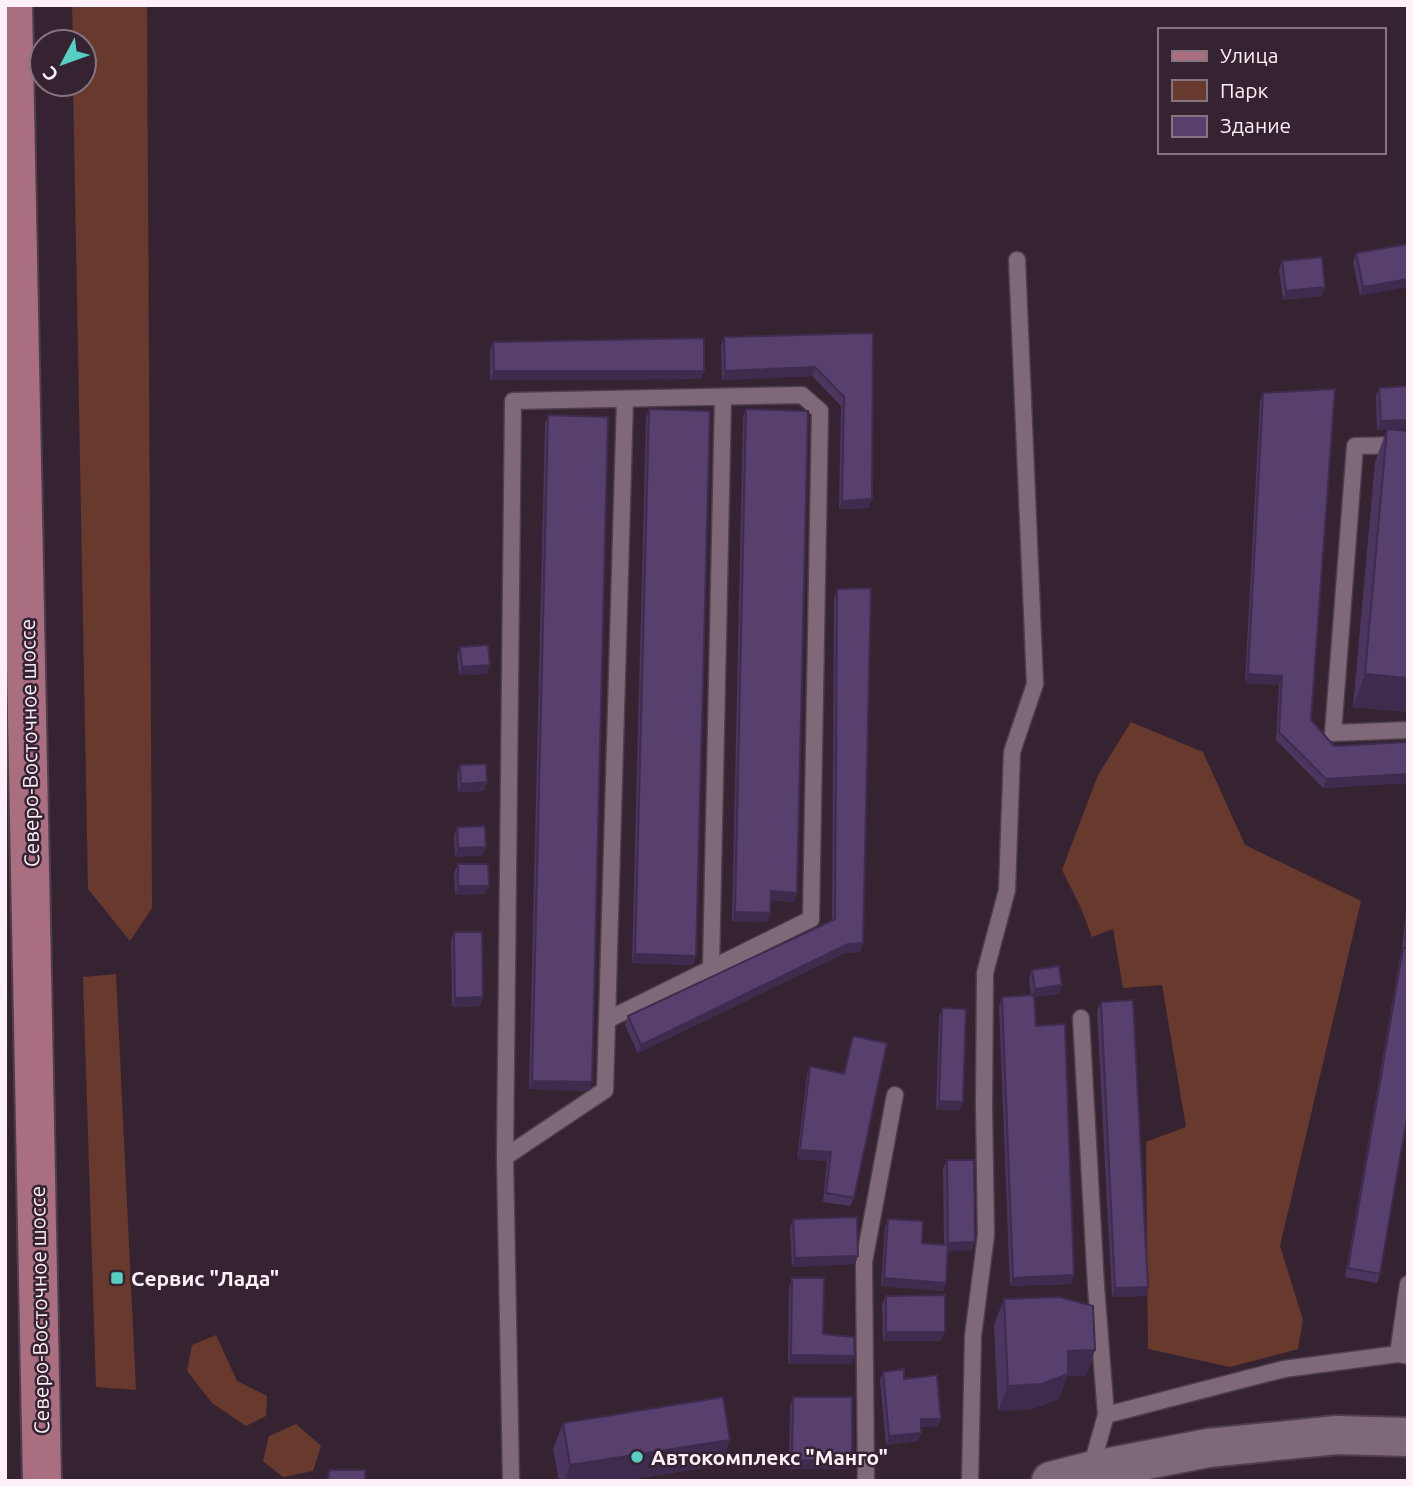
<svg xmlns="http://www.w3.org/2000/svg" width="1413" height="1486" font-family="Ubuntu,sans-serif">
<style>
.green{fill:#68392d}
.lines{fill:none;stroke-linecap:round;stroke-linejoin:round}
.lane-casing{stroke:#4e3e4a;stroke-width:19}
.secondary-casing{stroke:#4e3e4a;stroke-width:42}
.primary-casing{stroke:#4e3e4a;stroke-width:42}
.lane{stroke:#7f6979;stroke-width:16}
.secondary{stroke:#7f6979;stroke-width:38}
.primary{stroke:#a96f81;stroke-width:38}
.wall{fill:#4b365f}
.shaded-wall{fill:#3d2c4d}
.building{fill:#573f6e;stroke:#3d2c4d;stroke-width:2}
.poi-dot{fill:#56cec3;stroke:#362331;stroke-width:2.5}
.labels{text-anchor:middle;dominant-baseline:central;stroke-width:5;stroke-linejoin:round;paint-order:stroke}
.street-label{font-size:21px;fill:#fdf0f9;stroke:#362331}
.poi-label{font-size:21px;font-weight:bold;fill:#fdf0f9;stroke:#362331;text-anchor:start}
</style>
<rect width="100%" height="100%" fill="#362331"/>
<path class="green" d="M72,5h75l5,903 -22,33 -42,-52 -15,-805h11v-42h-11z
M1131,722l72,30 42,93 116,56 -81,345 23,74 -5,29 -68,18 -82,-18 -2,-207 40,-15 -24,-142 -39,3 -10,-59 -21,8 -11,-29 -19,-38 36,-95z
M116,974l20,416 -40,-3 -13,-410z
M216,1335l21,46 30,15 -1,20 -20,10 -34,-23 -25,-32 5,-26z
M296,1424l25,22 -8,25 -30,6 -20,-16 6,-25z"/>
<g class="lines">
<defs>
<path id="lane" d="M1408,445l-53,1 -22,287 75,-3
M711,968l12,-571
M1081,1018l15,268 10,129 -15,53
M505,1157l100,-67 20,-691
M1398,1354l10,-70
M1106,1415l178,-46 114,-15 10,2
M511,1481l-6,-324 8,-756 289,-6 18,16 -9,508 -204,101
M866,1481l-2,-219 31,-167
M970,1481l3,-145 13,-101 -2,-128 1,-134 22,-83 5,-138 23,-68 -18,-424"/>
<path id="secondary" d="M1051,1481l39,-10 118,-23 129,-13 71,2"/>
<path id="primary" d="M13,5l29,1476"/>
</defs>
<use href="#lane" class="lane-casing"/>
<use href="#secondary" class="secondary-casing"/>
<use href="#primary" class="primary-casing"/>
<use href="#lane" class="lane"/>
<use href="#secondary" class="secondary"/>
<use href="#primary" class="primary"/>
</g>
<path class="wall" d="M1408,244l-48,52 -7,-34 3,-9z
M1282,261l40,35 -39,4 -4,-30z
M873,333l-4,175 -30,1 2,-103 -29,-30 -90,4 -1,-34 3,-9z
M493,342l208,37 -211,1v-30z
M1408,386v42l-20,1 20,283 -55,-5 22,-245 12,-33 -10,1 -1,-34 3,-8z
M1263,393l48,327 23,26 74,-4v41l-85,5 -47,-48 3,-55 -34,-2 15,-282z
M649,409l44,556 -61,-2 14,-545z
M746,409l51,484 -3,9 -23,-2 -1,13 -3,9 -35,-1 11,-503z
M548,415l41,676 -60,-2 16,-665z
M837,589l26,354 -3,9 -15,1 -207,100 -13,-28 3,-9 204,-96 2,-322z
M460,647l27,27 -28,1 -2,-19z
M460,765l27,17 -3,9 -26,1 -1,-18z
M457,827l26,28 -28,2 -1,-21z
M458,864l27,30 -30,1 -1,-22z
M1408,893v54h-6z
M454,932l29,65 -3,9 -28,1 -1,-66z
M1403,948l-23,326 -3,9 -32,-6 55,-320z
M1032,970l30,15 -3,9 -25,3 2,29 38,249 -3,9 -61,2 -11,-280 3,-9 29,-1 -2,-17z
M1101,1002l47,285 -3,9 -33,1 -15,-286z
M942,1008l21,94 -3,8h-24l3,-93z
M853,1036l1,162 -4,8 -27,-4 4,-41 -30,-2 10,-85 3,-8 33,8z
M947,1160l25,91h-24l-2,32 -3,8 -62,-5 4,-59 3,-8 34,24 22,2 -1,-76z
M793,1219l62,45 -63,3 -2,-39z
M792,1278l31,56 32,22 -4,8h-63l1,-77z
M886,1296l55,45h-58l-1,-37z
M1004,1299l82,77h-19l-8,23 -27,10 -34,2 -4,-86z
M883,1372l21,7 37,40 -3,8h-17l-3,14 -32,4 -6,-65z
M793,1397l56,72h-60l1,-63z
M563,1423l167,17 -9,25 -99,16h-63l-6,-32z"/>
<path class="shaded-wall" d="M1408,279v8l-48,9 3,-9z
M1325,287l-3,9 -39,4 3,-9z
M815,367l-3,9 -90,4 3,-9z
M494,371h210l-3,8 -211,1z
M1408,420v8l-31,2 4,-9z
M872,499l-3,9 -30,1 3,-8z
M490,665l-3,9 -28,1 3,-8z
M1248,674l34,2 -3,9 -34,-2z
M1365,674l43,4v34l-55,-5z
M1408,774v9l-85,5 3,-9z
M487,782l-3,9 -26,1 3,-8z
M486,847l-3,8 -28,2 3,-9z
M458,886h31l-4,8 -30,1z
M771,891l26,2 -3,9 -26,-2z
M735,912l35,1 -3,9 -35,-1z
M863,943l-3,9 -15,1 -207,100 3,-8 207,-101z
M635,954l61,2 -3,9 -61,-2z
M1062,985l-3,9 -28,3 4,-8z
M483,997l-3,9 -28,1 3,-9z
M532,1081l60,1 -3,9 -60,-2z
M939,1101l24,1 -3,8h-24z
M800,1150l31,2 -4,9 -30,-2z
M975,1242l-3,9h-27l3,-8z
M858,1256l-3,8 -63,3 3,-9z
M1074,1275l-3,9 -61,2 3,-8z
M884,1278l62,5 -3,8 -62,-5z
M1148,1287l-3,9 -33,1 3,-9z
M886,1332h59l-4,9h-58z
M1095,1350l-9,26h-19l-8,23 -27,10 -34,2 10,-25 60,-35z
M791,1355l64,1 -4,8h-63z
M921,1419h20l-3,8h-20z
M921,1433l-3,8 -32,4 3,-9z
M730,1440l-9,25 -99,16h-58l6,-16z
M792,1460l60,1 -3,8h-60z"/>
<path class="building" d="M1408,244v35l-45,8 -7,-34z
M1322,257l3,30 -39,4 -4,-30z
M873,333l-1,166 -30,2 2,-104 -29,-30 -90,4 -1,-34z
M704,338v33h-210l-1,-29z
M1408,386v34l-27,1 -2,-33z
M1335,389l-24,331 23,26 74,-4v32l-82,5 -47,-47 3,-56 -34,-2 15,-281z
M649,409l61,2 -14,545 -61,-2z
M746,409l62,2 -11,482 -26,-2 -1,22 -35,-1z
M548,415l60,2 -16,665 -60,-1z
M1387,429l21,2v247l-43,-4z
M871,588l-8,355 -15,1 -207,101 -13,-29 207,-97 2,-330z
M488,645l2,20 -28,2 -2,-20z
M486,764l1,18 -26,2 -1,-19z
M485,826l1,21 -28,1 -1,-21z
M458,864h30l1,22h-31z
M1408,916v22h-2z
M454,932h28l1,65 -28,1z
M1403,948l5,1v163l-28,162 -32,-6z
M1059,966l3,19 -27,4 -3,-19z
M1034,995l2,31 29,-2 9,251 -61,3 -11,-281z
M1133,1000l15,287 -33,1 -14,-286z
M942,1008l24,1 -3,93 -24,-1z
M853,1036l34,7 -33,155 -28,-5 5,-41 -31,-2 10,-84 34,8z
M947,1160h27l1,82 -27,1z
M857,1217l1,39 -63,2 -2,-39z
M888,1219l35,2 -1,22 26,2 -2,38 -62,-5z
M792,1278h32l-1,56 31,3 1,19 -64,-1z
M945,1295v37h-59v-36z
M1059,1297l34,9 2,44 -27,1v23l-26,10 -34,2 -4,-87z
M904,1369v10l33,-4 4,44h-20v14l-32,3 -6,-64z
M723,1397l7,43 -160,25 -7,-42z
M793,1397h59v64l-60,-1z
M329,1470h36v11h-37z"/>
<g class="poi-dot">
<rect x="110" y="1271" width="14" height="14" rx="3.5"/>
<circle cx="637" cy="1457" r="7"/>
</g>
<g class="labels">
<g class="street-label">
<text transform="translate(29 743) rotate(-91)">Северо-Восточное шоссе</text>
<text transform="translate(39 1310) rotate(-91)">Северо-Восточное шоссе</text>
</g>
<g class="poi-label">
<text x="131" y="1278">Сервис "Лада"</text>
<text x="651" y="1457">Автокомплекс "Манго"</text>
</g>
</g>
<rect width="1413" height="1486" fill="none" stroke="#fdf0f9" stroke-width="14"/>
<rect x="1158" y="28" width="228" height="126" fill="#362331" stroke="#867581" stroke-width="2"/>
<rect x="1172" y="51" width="35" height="10" fill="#a96f81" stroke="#867581" stroke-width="2"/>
<text x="1220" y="63" font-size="21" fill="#fdf0f9">Улица</text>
<rect x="1172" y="80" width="35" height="21" fill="#68392d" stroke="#867581" stroke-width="2"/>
<text x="1220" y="98" font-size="21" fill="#fdf0f9">Парк</text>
<rect x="1172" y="116" width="35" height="21" fill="#573f6e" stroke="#867581" stroke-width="2"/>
<text x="1220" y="133" font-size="21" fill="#fdf0f9">Здание</text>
<g transform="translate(63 63) rotate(229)"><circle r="33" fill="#362331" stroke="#867581" stroke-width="2"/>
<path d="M0-5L12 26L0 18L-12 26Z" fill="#56cec3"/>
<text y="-10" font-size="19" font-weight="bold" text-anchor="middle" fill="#fdf0f9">С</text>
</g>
</svg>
